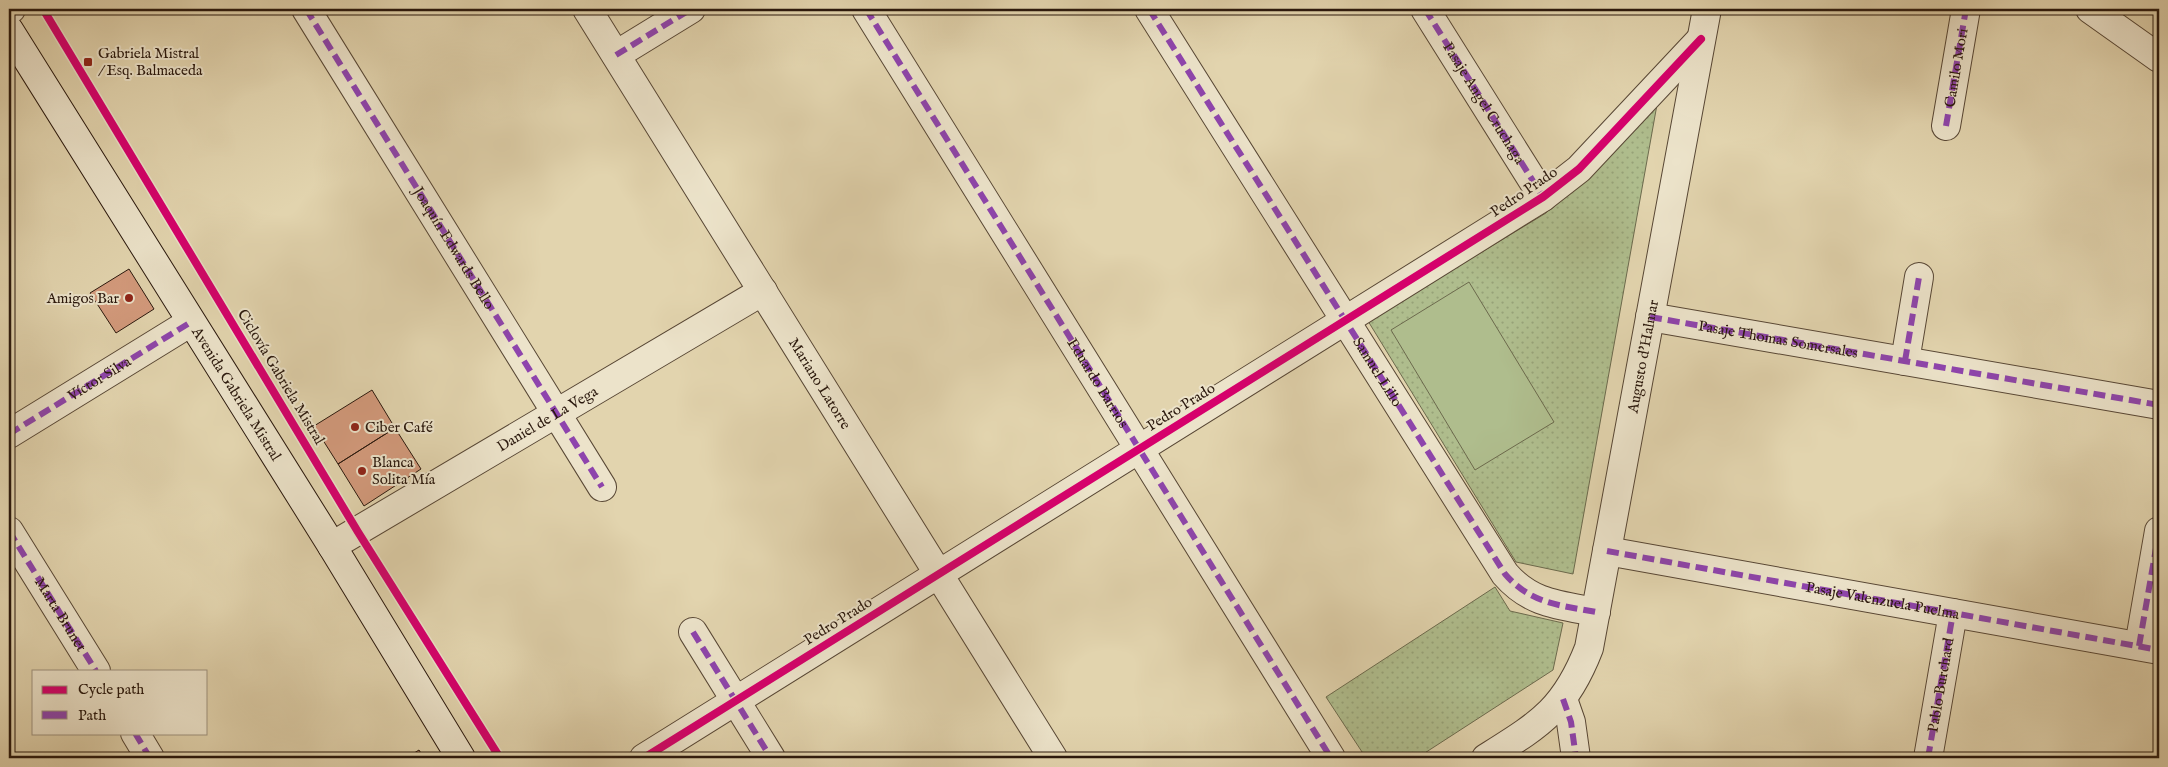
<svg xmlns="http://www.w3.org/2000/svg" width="2168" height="767" font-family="'IM FELL English',serif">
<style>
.grass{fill:url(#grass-dots);stroke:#6c6a4d}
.garden{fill:#afbd8d;stroke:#6c6a4d}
.building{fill:#d39a7c;stroke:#2a180d}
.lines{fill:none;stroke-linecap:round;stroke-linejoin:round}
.minor-casing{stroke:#584735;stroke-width:30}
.secondary-casing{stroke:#2a180d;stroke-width:30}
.minor{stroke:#ece3ca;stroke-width:28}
.secondary{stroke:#ece3ca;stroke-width:28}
.quiet{stroke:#8e44ad;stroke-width:6;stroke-dasharray:12 6;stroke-linecap:butt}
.cycleway-casing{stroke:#ece3ca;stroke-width:11}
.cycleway{stroke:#d6006c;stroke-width:8}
.poi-dot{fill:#8f2418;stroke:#ece3ca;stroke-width:2}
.labels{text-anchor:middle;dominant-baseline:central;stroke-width:4;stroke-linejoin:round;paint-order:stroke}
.poi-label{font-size:15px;fill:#2a180d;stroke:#ece3ca;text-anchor:start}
.street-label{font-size:15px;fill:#2a180d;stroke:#ece3ca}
</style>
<defs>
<pattern id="grass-dots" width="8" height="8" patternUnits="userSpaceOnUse" patternTransform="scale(1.25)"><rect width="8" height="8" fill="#afbd8d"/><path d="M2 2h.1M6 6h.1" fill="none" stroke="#97a278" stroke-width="1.8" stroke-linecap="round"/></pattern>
</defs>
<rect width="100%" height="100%" fill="#e2d4ae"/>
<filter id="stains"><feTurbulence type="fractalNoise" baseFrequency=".004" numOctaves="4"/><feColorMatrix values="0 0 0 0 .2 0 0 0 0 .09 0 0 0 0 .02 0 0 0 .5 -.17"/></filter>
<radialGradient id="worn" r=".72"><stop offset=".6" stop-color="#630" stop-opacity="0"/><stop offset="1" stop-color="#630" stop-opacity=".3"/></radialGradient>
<path class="grass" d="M1658,99l-85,475 -57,-12 -148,-241 178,-108z
M1495,587l15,24 53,12 -10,47 -136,88h-51l-40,-61z"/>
<path class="garden" d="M1469,282l85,140 -79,48 -84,-140z"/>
<path class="building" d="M129,269l25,40 -38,24 -26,-40z
M372,390l23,38 -57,36 -24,-38z
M395,428l26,41 -57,37 -26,-42z
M419,750l5,8h-18z"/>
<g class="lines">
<defs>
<g id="minor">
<path id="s1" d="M306,9l296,478"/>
<path id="s2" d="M587,9l466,749"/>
<path id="s3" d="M866,9l465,749"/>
<path id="s4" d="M1149,9l356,565c26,30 54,31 91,38"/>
<path id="s5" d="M1425,9l118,188"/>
<path d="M2090,9l69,49"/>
<path d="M9,10l2,-1"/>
<path d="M616,55l75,-46"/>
<path id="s6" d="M1946,126l20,-117"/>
<path d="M1650,317l509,88"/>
<path d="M1905,361l14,-84"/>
<path id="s7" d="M9,434l182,-112"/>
<path id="s8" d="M9,531l87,140"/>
<path id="s9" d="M332,546l431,-255"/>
<path id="s10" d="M1607,551l552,99"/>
<path d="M693,632l78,126"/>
<path d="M2139,646l20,-115"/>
<path d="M1563,699l8,23 5,36"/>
<path d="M135,733l15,25"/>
<path d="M644,758l899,-561 36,-28 122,-130"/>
<path id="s11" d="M1486,758c54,-34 79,-48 103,-110l118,-639"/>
<path d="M1928,758l25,-145"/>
</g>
<g id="secondary">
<path id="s12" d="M9,30l323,516 129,212"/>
</g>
</defs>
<use href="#minor" class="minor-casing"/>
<use href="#secondary" class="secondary-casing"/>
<use href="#minor" class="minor"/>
<use href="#secondary" class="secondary"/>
<g class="quiet">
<path d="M306,9l296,478"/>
<path d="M866,9l465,749"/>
<path d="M1149,9l356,565c26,30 54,31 91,38"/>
<path d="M1425,9l118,188"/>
<path d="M616,55l75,-46"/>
<path d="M1946,126l20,-117"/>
<path id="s13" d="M1650,317l509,88"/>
<path d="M1905,361l14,-84"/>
<path d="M9,434l182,-112"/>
<path d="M9,531l87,140"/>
<path d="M1607,551l552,99"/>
<path d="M693,632l78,126"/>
<path d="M2139,646l20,-115"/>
<path d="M1563,699l8,23 5,36"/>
<path d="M135,733l15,25"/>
<path id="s14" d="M1928,758l25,-145"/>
</g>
<defs>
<path id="cycleway" d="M43,9l315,523 142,226
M644,758l899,-561 36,-28 122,-130"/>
</defs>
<use href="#cycleway" class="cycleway-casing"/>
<use href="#cycleway" class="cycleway"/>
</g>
<g class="poi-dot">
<rect x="83" y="57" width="10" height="10" rx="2.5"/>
<circle cx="129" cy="298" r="5"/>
<circle cx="355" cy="427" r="5"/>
<circle cx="362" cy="471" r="5"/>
</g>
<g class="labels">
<g class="poi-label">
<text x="98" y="53">Gabriela Mistral<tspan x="98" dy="17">/ Esq. Balmaceda</tspan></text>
<text x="119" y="298" text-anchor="end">Amigos Bar</text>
<text x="365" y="427">Ciber Café</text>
<text x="372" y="462">Blanca<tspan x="372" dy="17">Solita Mía</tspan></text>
</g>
<g class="street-label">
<text stroke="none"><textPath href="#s6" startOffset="59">Camilo Mori</textPath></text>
<text stroke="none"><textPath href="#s5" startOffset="111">Pasaje Angel Cruchaga</textPath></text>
<text transform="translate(1524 192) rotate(-34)">Pedro Prado</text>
<text stroke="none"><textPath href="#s1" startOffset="281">Joaquín Edwards Bello</textPath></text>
<text stroke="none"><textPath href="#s13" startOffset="130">Pasaje Thomas Somersales</textPath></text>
<text stroke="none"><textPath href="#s11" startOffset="451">Augusto d'Halmar</textPath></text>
<text stroke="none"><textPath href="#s4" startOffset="429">Samuel Lillo</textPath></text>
<text transform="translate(281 377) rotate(59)">Ciclovía Gabriela Mistral</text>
<text stroke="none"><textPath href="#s7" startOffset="106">Víctor Silva</textPath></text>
<text stroke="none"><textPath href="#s2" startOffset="441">Mariano Latorre</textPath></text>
<text stroke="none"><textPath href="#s3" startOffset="440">Eduardo Barrios</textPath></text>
<text stroke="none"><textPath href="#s12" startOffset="429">Avenida Gabriela Mistral</textPath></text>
<text transform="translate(1181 407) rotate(-32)">Pedro Prado</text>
<text stroke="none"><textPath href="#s9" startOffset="250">Daniel de La Vega</textPath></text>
<text stroke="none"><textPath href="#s10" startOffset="280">Pasaje Valenzuela Puelma</textPath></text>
<text stroke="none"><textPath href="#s8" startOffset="98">Marta Brunet</textPath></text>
<text transform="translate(838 621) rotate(-32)">Pedro Prado</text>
<text stroke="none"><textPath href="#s14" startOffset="74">Pablo Burchard</textPath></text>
</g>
</g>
<rect width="2168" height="767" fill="none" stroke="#e2d4ae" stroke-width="30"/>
<rect x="10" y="10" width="2148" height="747" fill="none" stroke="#2a180d" stroke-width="2.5"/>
<rect x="15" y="15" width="2138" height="737" fill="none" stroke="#2a180d"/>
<rect x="32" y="670" width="175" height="65" fill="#ece3ca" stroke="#9e927e"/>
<rect x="42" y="686" width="25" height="8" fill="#d6006c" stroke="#9e927e"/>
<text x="78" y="694" font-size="15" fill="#2a180d">Cycle path</text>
<rect x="42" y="711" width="25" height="8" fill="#8e44ad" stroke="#9e927e"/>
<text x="78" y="720" font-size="15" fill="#2a180d">Path</text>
<rect width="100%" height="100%" filter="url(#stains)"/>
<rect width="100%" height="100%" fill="url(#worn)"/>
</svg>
